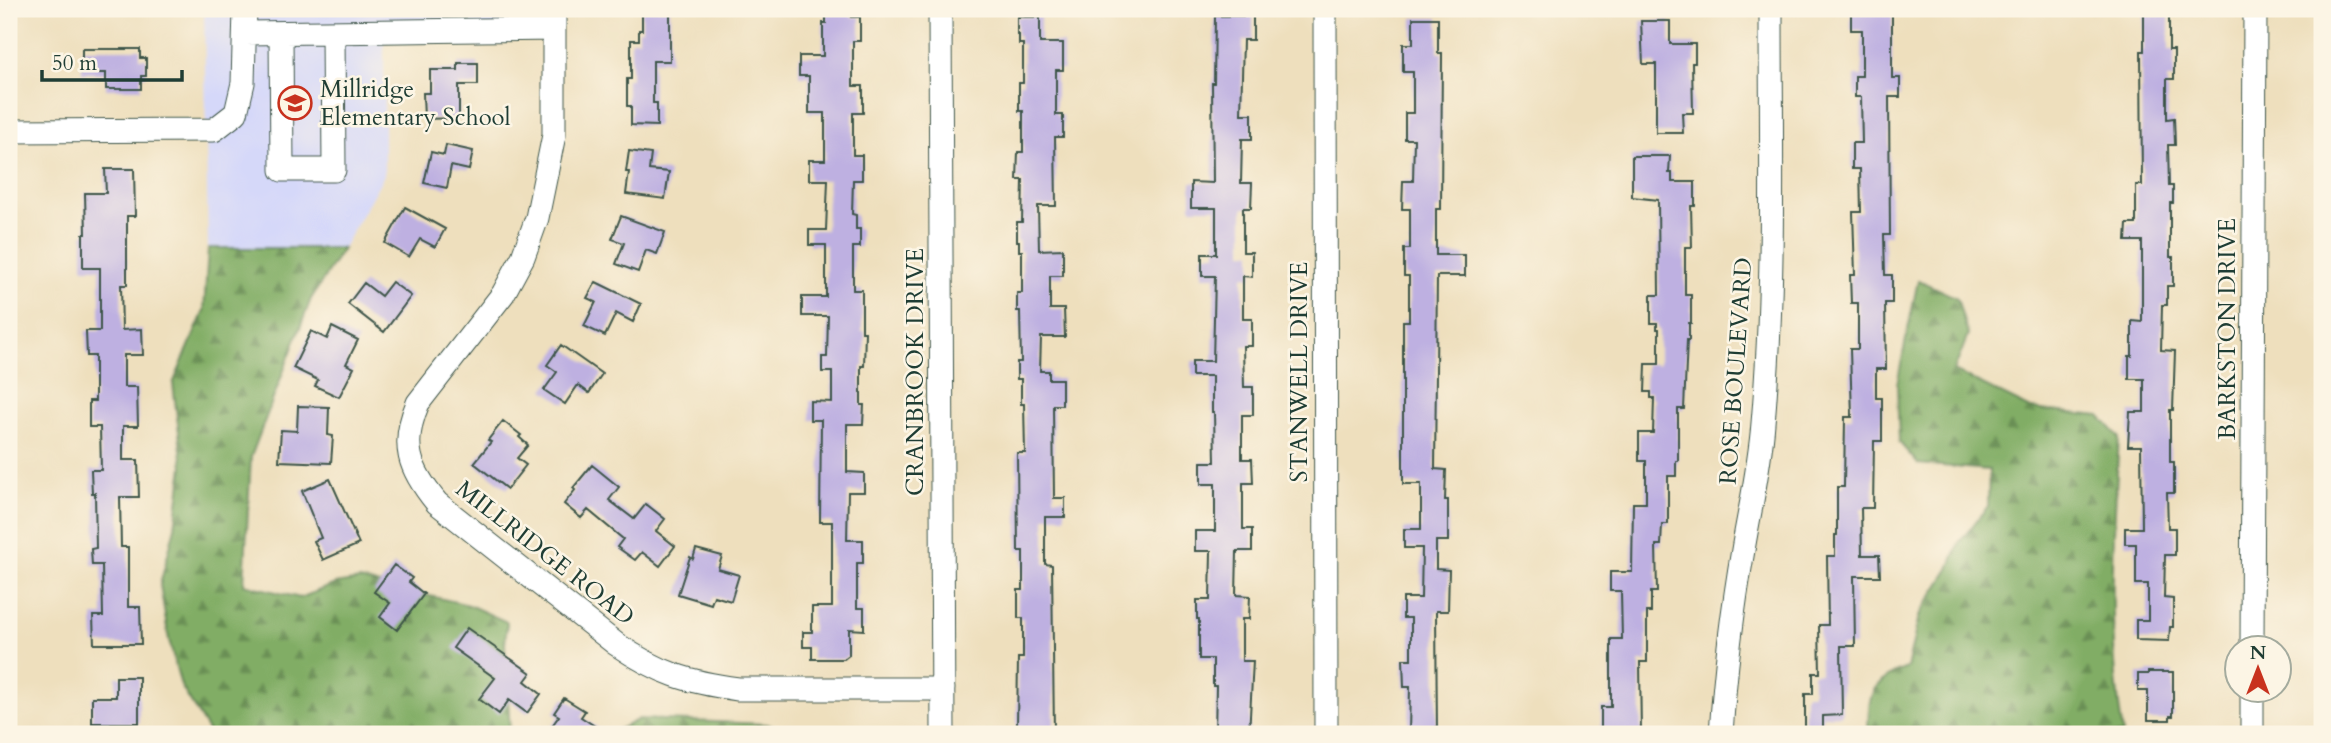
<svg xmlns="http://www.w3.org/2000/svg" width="2331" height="743" font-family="Cardo,serif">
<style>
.built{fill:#d5d8f9}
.forest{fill:url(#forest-firs);stroke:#50754c;stroke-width:2}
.building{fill:#beb0e1}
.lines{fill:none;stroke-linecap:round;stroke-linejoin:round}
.minor-casing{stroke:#3e5549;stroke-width:25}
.minor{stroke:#fff;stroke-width:23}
.labels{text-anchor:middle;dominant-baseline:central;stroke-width:5;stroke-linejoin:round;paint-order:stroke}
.poi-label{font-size:24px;fill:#1f3d34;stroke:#fcf5e5;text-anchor:start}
.street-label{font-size:24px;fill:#1f3d34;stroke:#fcf5e5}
</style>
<defs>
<pattern id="forest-firs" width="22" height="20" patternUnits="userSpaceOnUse" patternTransform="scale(1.75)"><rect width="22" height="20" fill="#81ad65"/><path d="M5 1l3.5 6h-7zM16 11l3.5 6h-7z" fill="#698e54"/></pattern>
</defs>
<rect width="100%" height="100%" fill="#fcf5e5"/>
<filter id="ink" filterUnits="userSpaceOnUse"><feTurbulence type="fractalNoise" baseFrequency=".0143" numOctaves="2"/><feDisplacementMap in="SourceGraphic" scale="14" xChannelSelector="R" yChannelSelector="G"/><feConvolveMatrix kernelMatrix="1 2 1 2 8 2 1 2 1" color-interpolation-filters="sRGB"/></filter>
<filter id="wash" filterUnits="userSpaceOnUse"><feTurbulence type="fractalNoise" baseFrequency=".00686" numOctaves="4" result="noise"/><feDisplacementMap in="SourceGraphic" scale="28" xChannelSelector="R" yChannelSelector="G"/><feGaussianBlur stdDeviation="1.57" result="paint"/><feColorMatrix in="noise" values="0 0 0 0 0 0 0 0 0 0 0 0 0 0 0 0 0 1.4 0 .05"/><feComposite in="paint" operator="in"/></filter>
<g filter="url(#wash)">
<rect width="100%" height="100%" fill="#eedfbd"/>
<path class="built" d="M204,9h350v20l-170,2v144l-41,73h-135z"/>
<path class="forest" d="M208,248h135l-32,51 -60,158 -7,127 56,14 35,-14 25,-4 109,25 38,17 -2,22 5,90h-300l-29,-48 -12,-46 -9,-55 15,-58 8,-61 -10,-82 31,-73z
M1918,280l39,18 11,37 -14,36 77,38 69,7 19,21c-6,99 -12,199 4,297h-255c1,-38 -1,-51 39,-66l12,-52 30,-47 10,-26 29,-37 1,-36 -71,-6 -19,-22 -2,-58z
M639,719l127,5 23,10h-172l1,-4z"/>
<g id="blocks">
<path class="building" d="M642,9h28v52h-17v42h4v23l-26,-1v-19h-4v-27h4v-39h8v-10h3z
M826,9h25v8h9v24h-7v45h10v27h-10v42h9v25h-9l-1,34 4,1v14h4v18h-7v43h9v42h3l-1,34h-3v39h3l-1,19h-16v48l17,1v19h-16l-1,48h16v23h-6v45h7v22l-15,-1v26l-5,4h-32v-12h-9v-15h9v-25h20v-85h-12l1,-102h-11v-19l22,1v-30h-10v-15h5l1,-41h-26v-19h24v-52h-17v-15h17l2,-50h-19v-20h16v-47h-16v-37h-10v-20h24v-33h3z
M1851,9h41v69h8v19h-11l1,138h-6l1,40h7v28h-7l1,66h-10v29h6v43h-8l-1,67h-12l1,47h17l1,21h-26l1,70h-14l1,69 -19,1v18h-18v-40h8v-21h7l-1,-48h9l-1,-69h8v-21h2v-48h7l1,-70h7l-2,-68h8v-46h-7l-1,-28h5l-2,-63h8l-1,-43h-8v-26h10l-1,-46h-6v-21h7v-46h-11z
M2144,9h25v41h5v29h-7v40l7,-1 1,27h-7l1,41h4v17h-3v54h3v29h-6v19h-5l-1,45 14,1 -2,59h-3v52h4v31h-7l1,35h7v27h-10l-1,43 9,1v28h-3l-1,14 -33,-1v-20h12v-36h-12v-40h-11v-16h17l-1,-82h-13l2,-34h14v-33h-15v-23h3v-35l10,1v-81h-16l1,-17h9v-39h6l-1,-134h3z
M1215,16h38v24h-10l-2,74h11v25h-10l-1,44h11l-1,25h-8v44h9v25l-9,-1v43h9v27h-9l1,41h9v28h-11v44h10l1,24h-10v46h9v22h-15l-1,44 14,1 -1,23h-7v42h11l-4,73h-34l1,-48h-3v-27h-14v-40h-2v-19h13l1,-49h-16v-20h20v-47h-14v-22h14l-1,-50h-2v-36h-20v-15h21l2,-85h-13v-22h14v-46h-25v-26l22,1 -1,-100h2z
M1017,17h23v26h23v27h-7v45h7v22h-8l1,69h-18l1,44 24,-1v27h-13v33h14l1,28h-24l-1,34h9v8h13v26h-9l1,93h11v19h-20v47l7,1 2,169h-32v-7h-5l1,-69h5v-40h-5v-28h5v-39h-5l-1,-98h8l-1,-49h-3v-25h-4v-17h4l-1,-51h-3v-18h5v-42h-3v-10h-2v-19h5l1,-42h-6l1,-28h5v-41h-4v-28h4v-39h-4v-9h-2z
M1413,18h25v35h4l-1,156h-5v46h29v21h-28l-2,193 11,1 -1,30h3v41h-12v28l13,1 -1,41h-12l1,123h-28l1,-47h-6l-1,-28h8v-41h-8v-20h18l1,-50h-18v-19h17v-45h-18v-163h6v-45h-5v-27h6v-40h-8l1,-28h10l1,-42h-9v-26h8v-41h-10v-28h10z
M1641,21h29v23h25v19h-3l1,50h-11l1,20h-27v-69h-13z
M82,49h58v9h6v18h-5v13h-35v-16h-24z
M458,63h20v22h-19v33l-35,1 -1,-26h7v-23h28z
M446,145l27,6 -4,19 -18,-4 -4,22 -23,-5 7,-31 13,3z
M629,151l22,3 -2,16 20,2 -4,27 -39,-5 3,-22h-3z
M1632,156h38l-1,17h3v9h23v24h-4l1,41h-7v48h6v28h-2v17h-2l-3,69h-6v52h-2v15h-8v48h-6l-1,21h-5l1,47h-6v20h-4v50h-7l1,72h-40v-27h10v-68h11l-1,-48h-11v-19h22l1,-69h13v-42h-7v-28h14l1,-35h-3v-6h-6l1,-28h13v-35h-2v-6h-6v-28h8l-1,-95 -26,-3z
M105,169h29l1,47h-8v69h-6l1,45 20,-1 1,26h-19v32h13l1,39h-15v34h15l1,37h-19l1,50h7v60h12l1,37h-47l-1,-28h10l-1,-51h-10l-1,-16 5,-1 -1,-55h-3l-1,-23h10l-1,-43h-11v-26h6v-45h-8l-1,-25h14v-63h-17v-34h3l-1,-41h21z
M405,207l40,22 -10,18 -15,-8 -11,18 -24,-14z
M621,216l44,16 -8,22 -11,-4 -8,22 -22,-8 8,-21 -12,-4z
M392,282l19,14 -27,36 -36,-28 16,-21 17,13z
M596,282l45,22 -8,18 -17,-9 -11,23 -21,-10 12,-24 -9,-4z
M332,327l26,13 -12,24 8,4 -15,29 -24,-11 3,-6 -25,-12 18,-37 16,8z
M561,345l41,29 -13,19 -11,-8 -13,19 -21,-14 13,-18 -10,-7z
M298,406l31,1 -1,28 5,1 -2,27 -52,-2 2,-31 16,1z
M503,421l18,14 -2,2 9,8 -11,13 9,7 -19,24 -33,-26 17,-21 -3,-2z
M592,465l27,22 -10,13 25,19 12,-15 19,15 -9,12 19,15 -15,20 -18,-14 -7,8 -18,-13 6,-8 -35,-29 -7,8 -17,-14 11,-14 -2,-2z
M330,479l29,65 -36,16 -9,-19 7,-3 -19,-47z
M696,549l26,7 -4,13 21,6 -8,26 -17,-5 -3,8 -33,-10 12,-37 3,2z
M394,565l18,13 -3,4 15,12 -27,36 -17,-13 10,-14 -16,-11z
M467,628l64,45 -6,8 16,13 -14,19 -18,-13 -10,14 -20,-15 16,-21 -42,-30z
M2148,672h25v44h-3v4h-22v-29h-10v-17h10z
M116,677h23v46h-47v-26h24z
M564,698l21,13 -4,6 26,17h-61l13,-18 -5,-3z"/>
</g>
</g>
<g filter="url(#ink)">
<use href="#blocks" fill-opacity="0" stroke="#3e5549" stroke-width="2"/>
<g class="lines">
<defs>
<path id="minor" d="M554,9v126l-17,83 -14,39 -20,37 -85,109c-18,42 -9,66 19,100l179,141c43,29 71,38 122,45h205
M940,9l3,725
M1325,9l1,725
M245,33l309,-4
M281,33l1,137h52l-1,-138
M9,131l205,-1 22,-17 7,-30 2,-74
M2252,648l3,-639
M1721,734c4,-64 12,-127 23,-190 7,-40 16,-80 19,-121 12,-138 8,-276 8,-414
M2252,734v-44"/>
</defs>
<use href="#minor" class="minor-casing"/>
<use href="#minor" class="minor"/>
</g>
</g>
<defs>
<symbol id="school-ring" viewBox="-11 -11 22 22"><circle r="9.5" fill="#fcf5e5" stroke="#c8321e" stroke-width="1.5"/><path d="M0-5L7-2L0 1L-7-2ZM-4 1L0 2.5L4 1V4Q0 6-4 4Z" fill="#c8321e"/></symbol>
</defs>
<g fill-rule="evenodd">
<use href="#school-ring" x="276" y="84" width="38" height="38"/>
</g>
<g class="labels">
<g class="poi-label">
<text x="320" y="89">Millridge<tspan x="320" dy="28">Elementary School</tspan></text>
</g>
<g class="street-label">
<text transform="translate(2227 329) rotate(-90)">BARKSTON DRIVE</text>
<text transform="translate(1736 371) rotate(-86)">ROSE BOULEVARD</text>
<text transform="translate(915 372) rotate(-90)">CRANBROOK DRIVE</text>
<text transform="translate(1299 372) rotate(-90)">STANWELL DRIVE</text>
<text transform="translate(545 553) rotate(38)">MILLRIDGE ROAD</text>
</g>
</g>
<rect width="2331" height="743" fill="none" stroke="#fcf5e5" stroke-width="35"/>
<g transform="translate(2258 669)"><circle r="33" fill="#fcf5e5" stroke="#a4ab9e" stroke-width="2"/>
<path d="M0-5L12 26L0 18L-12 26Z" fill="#c8321e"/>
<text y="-10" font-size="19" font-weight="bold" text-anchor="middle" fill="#1f3d34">N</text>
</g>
<path d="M42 70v10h140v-10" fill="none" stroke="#1f3d34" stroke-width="3.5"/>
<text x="52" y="70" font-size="21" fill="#1f3d34" stroke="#fcf5e5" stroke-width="5" paint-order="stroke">50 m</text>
</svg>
